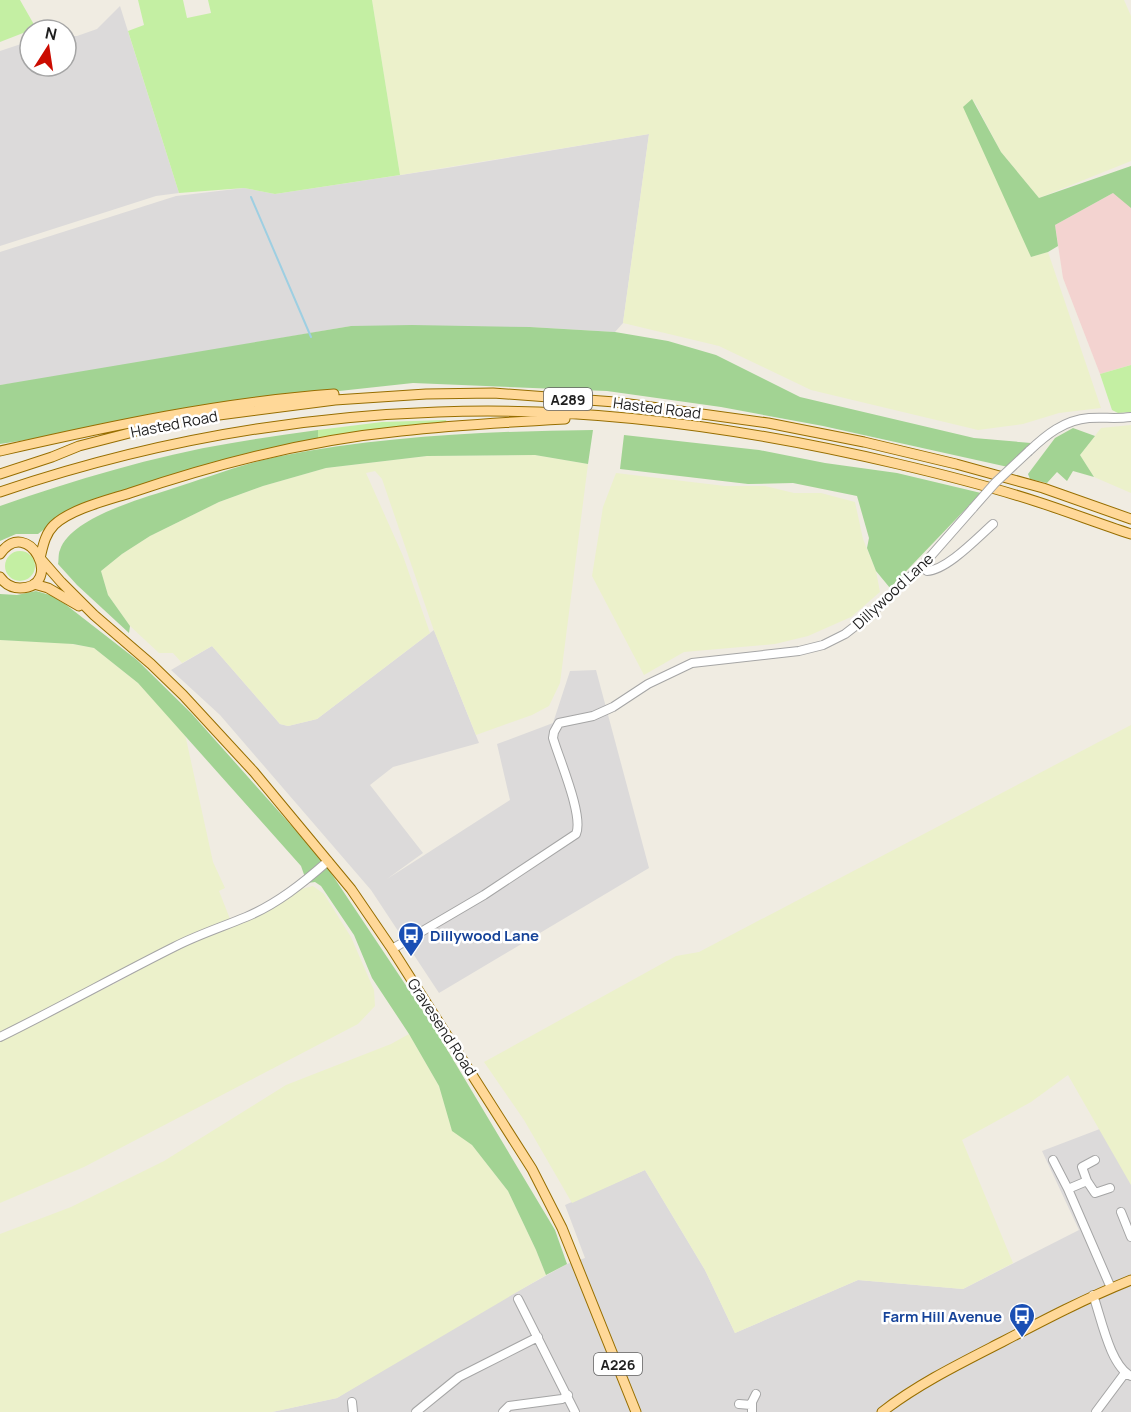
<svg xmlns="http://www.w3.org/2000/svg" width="1131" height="1412" font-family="Manrope,sans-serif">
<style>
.residential{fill:#dcdada}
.commercial{fill:#f3d3d0}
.farmland{fill:#ecf1cb}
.grass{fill:#c4efa3}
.forest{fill:#a2d393}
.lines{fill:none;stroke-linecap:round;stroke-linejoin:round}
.stream{stroke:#9ecfe2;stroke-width:2}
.minor-casing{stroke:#a5a5a5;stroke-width:10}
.major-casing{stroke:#976e00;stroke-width:11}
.minor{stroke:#fff;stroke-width:8}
.major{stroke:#ffd898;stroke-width:9}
.minor-bridge-casing{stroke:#a5a5a5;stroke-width:10;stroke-linecap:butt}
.minor-bridge{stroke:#fff;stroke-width:8}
.labels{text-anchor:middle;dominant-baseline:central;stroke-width:5;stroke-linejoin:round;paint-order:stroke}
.shield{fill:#fff;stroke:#626262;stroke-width:1.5}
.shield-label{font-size:14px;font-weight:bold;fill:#1e1e1e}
.street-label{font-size:15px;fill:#1e1e1e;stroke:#fff}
.transit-label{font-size:15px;font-weight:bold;fill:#164399;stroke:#fff;text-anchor:start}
</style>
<rect width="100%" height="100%" fill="#f0ece2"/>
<path class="residential" d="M120,6l59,187 -23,3 -156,50v-195l30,-10v25h36v-30h11l20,-7z
M649,134l-26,189 -8,9 -85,-5 -179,-1 -299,52 -52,7v-133l176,-56 68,-8 31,6 172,-26z
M434,630l45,113 -86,24 -23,18 53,68 -36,26 123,-79 -13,-56 56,-21 17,-52 26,-1 53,198 -210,125 -68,-103 -151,-175 -49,-45 41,-24 68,78 8,2 29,-7z
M1105,1127l26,56v229h-859l65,-14 127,-77 103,-57 18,-6 -20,-53 80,-35 60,100 30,63 123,-53 105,9 116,-59 -37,-79z"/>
<path class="commercial" d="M1113,193l18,8v164l-31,9 -37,-96 -8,-53z"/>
<path class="farmland" d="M372,0h752l7,16v145l-92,37 -38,-46 -28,-53 58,158 17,-5 53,156 -42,5 -36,11 -45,6 -167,-40 -92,-44 -96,-23 26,-189 -249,41z
M1131,425v68l-37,-16 -14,-22 21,-27z
M535,455l53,9 -28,219 -11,23 -17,9 -56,20 -43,-107 -51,-149 -7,-8 -9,2 37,83 27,77 -113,86 -29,7 -8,-2 -68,-78 -30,17 -9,-10h-14l-29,-27 -22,-31 -7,-24 21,-17 28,-18 69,-34 44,-16 63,-18 101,-12z
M616,473l109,13h40l29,7h27l34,9 8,37 13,32 4,21 -29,25 -43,19 -33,8 -91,8 -40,23 -52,-99 11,-69z
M0,640l66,3 28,5 44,35 47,51 28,128 12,26 -6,3 11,28 -230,117z
M1131,725v460l-63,-110 -37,27 -69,38 51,123 -50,26 -105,-9 -123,53 -30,-63 -60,-100 -73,33 -48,-83 -40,-58 192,-106 23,-4z
M313,886l11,8 27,43 23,53 1,16 -17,18 -274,143 -84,36v-163l120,-59 32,-19 60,-30 47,-17 29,-17 9,-8z
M409,1034l30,52 13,44 20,15 36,46 28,59 10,25 -209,123 -65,14h-272v-178l71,-27 93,-46 122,-76 105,-41z"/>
<path class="grass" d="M0,0h20l16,28 -36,14z
M138,0h45l4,18 24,-5 -3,-13h164l28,175 -125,19 -31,-6 -65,5 -51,-162 16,-6z
M1131,365v47l-13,1 -6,-3 -12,-36z
M446,420l1,3 -129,16v-9l64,-8z
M5 566a15 15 0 1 1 30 0a15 15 0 1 1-30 0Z"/>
<path class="forest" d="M972,99l29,53 38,46 92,-32v42l-18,-15 -58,32 3,21 -10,6 -17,5 -68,-150z
M412,325l118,2 85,5 53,9 48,14 84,42 174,41 57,5 -23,24 -185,-41 -102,-19 -114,-16 -194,-8 -229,25 -152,31 -32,5v-59l351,-59z
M1073,428l22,8 -15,19 14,22 -21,-6 -6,10 -10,-9 -10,11 -17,-4 -2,-5 27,-36z
M318,430v9l-70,14 -84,24 -76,27 -32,16 -18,14h-22l-16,7v-35c75,-26 153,-50 232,-63 28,-5 57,-9 86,-13z
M593,430l-5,34 -53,-9 -108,1 -101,12 -63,18 -44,16 -69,34 -28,18 -21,17 7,24 22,31 -1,7 -52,-48 -19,-21c1,-4 0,-10 2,-14 10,-31 79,-51 108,-60 36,-11 76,-27 113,-34 102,-20 207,-25 312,-26z
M624,435l135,15 66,13 72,10 84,20 -91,95 -14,-17 -9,-23 2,-10 -12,-42 -64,-13 -45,1 -128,-15z
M36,591l14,4 15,9 72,56 54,53 132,148 110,165 122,204 12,34 -21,11 -10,-25 -28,-59 -36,-46 -20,-14 -13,-45 -30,-52 -37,-56 -18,-43 -33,-49 -6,-4 -8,1 -6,-17 -163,-183 -44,-35 -21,-4 -73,-4v-46l17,1z"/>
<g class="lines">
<path class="stream" d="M251,197l60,140"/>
<defs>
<path id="minor" d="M1029,451c17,-16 35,-31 60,-33 14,-1 28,1 42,-1
M922,566l5,5c20,-1 50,-33 66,-47
M392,949l92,-54 92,-61c8,-18 -17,-75 -23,-96l1,-6 5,-9 34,-7 20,-9 35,-23 44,-21 107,-12 24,-6 22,-11 22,-17 55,-51 51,-58
M0,1037c59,-29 116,-61 174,-90 23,-12 48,-20 72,-30 31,-13 57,-34 82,-56
M1053,1160l15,29 43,99
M1087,1181l-5,-14 13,-7
M1068,1189l19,-8 8,12 15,-5
M1121,1212l10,25
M1093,1295c8,22 17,71 38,81
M518,1299l57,113
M352,1402l1,10
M739,1404l12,1
M416,1412l43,-35 79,-40
M503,1412l6,-6 53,-7 6,-4
M752,1412v-10l4,-8
M1096,1412l29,-39"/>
<path id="major" d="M0,451c110,-25 221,-49 334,-57
M0,474l52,-17 27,-11 66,-17 74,-14 116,-15 91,-6 67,-1 122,9 153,21 96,19 92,22 87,24 88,31
M0,492c141,-48 289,-75 438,-80 152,-6 312,17 460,52 47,11 94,23 140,38 31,10 62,22 93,32
M0,554c28,-40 66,33 20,34 -8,0 -15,-4 -20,-11
M40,558l21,24 33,33 57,49 32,31 71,77 97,117 41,60 140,220 30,59 74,184
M40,558c3,-12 5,-24 14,-33 17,-16 54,-25 76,-32 88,-30 179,-53 271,-62 55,-6 109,-9 164,-12
M34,584l14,4 31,18
M882,1412c36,-28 79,-49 120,-70 42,-22 84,-44 129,-62"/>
</defs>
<use href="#minor" class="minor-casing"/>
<use href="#major" class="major-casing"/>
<use href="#minor" class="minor"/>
<use href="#major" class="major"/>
<defs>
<path id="minor-bridge" d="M973,508l22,-25 34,-32"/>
</defs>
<use href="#minor-bridge" class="minor-bridge-casing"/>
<use href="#minor-bridge" class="minor-bridge"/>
</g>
<defs>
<symbol id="bus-pin" viewBox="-11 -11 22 30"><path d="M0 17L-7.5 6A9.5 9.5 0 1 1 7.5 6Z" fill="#1a4fb4" stroke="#fff"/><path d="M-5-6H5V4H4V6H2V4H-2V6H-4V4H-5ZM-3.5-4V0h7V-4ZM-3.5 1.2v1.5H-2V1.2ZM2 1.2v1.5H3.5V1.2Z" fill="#fff"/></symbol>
</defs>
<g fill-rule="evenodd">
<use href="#bus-pin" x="396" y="920" width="30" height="40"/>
<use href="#bus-pin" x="1007" y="1301" width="30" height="40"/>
</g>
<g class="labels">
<g class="shield">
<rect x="544" y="388" width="48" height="22" rx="4.5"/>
<rect x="594" y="1353" width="48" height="22" rx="4.5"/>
</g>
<g class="shield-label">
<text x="568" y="399">A289</text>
<text x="618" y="1364">A226</text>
</g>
<g class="street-label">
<text transform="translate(657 408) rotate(7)">Hasted Road</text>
<text transform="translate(174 424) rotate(-11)">Hasted Road</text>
<text transform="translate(893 591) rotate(-43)">Dillywood Lane</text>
<text transform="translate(442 1027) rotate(57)">Gravesend Road</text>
</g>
<g class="transit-label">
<text x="430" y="935">Dillywood Lane</text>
<text x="1002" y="1316" text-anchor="end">Farm Hill Avenue</text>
</g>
</g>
<g transform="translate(48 48) rotate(12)"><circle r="28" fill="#ffffff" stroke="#a5a5a5" stroke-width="1.5"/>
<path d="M0-4.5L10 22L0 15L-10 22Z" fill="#cb0b00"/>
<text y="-9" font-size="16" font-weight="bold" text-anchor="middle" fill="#1e1e1e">N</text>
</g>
</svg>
